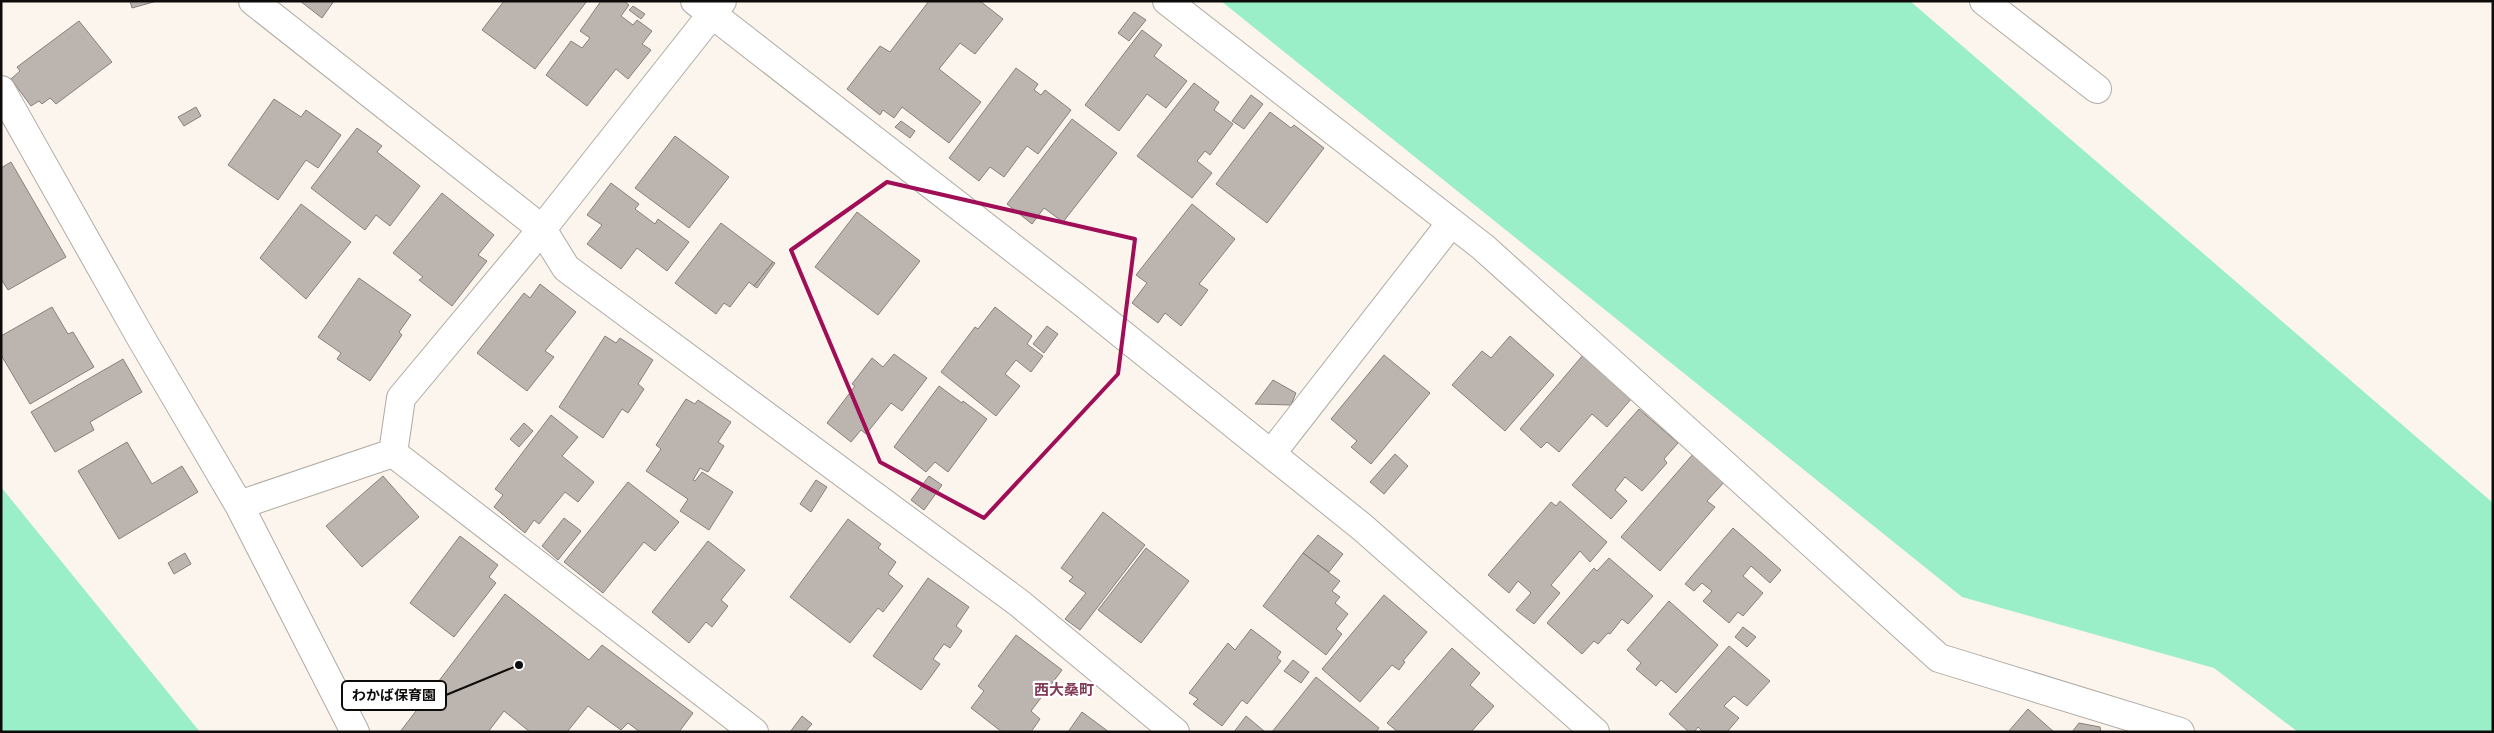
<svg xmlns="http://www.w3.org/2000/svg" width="2494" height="733" font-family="Quicksand,'Noto Sans JP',sans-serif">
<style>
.green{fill:#9aeec8}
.building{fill:#bcb4af;stroke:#88807c}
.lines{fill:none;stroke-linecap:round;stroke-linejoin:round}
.minor-casing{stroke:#b0aaa4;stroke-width:30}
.minor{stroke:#fff;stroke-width:28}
.marked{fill:none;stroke:#9f0e56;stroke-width:4;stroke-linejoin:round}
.labels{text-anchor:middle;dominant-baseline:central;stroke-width:4.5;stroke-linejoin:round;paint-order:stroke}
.quarter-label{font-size:15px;font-weight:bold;fill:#823c55;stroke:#fff}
.leader{fill:none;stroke:#0e0c0a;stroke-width:2}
.callout-dot{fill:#0e0c0a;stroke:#fff;stroke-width:2}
.callout{fill:#fff;stroke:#0e0c0a;stroke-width:2}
.callout-label{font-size:14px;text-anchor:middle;font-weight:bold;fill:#0e0c0a}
</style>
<rect width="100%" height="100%" fill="#fcf5ee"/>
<path class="green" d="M1221,1h689l583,502v229h-195l-84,-64 -252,-71z
M1,487l199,245h-199z"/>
<path class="building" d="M130,1h27l-25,7z
M300,1h34l-12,17z
M504,1h83l-52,68 -53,-39z
M601,1h23l5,4 -8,11 12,9 4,-5 15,11 -10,13 9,6 -23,29 -12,-10 -29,37 -41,-31 25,-34 11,7 8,-10 -10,-7z
M929,1h51l23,18 -28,35 -15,-11 -21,26 42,33 -32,41 -47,-36 -8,11 -11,-8 -3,5 -33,-26 33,-43 10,6z
M633,6l12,8 -4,5 -12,-9z
M1134,12l12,8 -17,21 -11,-8z
M79,21l33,41 -56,42 -6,-6 -8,6 -3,-3 -8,5 -20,-27 9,-8 -3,-4z
M1142,30l20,15 -8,11 33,25 -21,27 -19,-14 -28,37 -34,-26z
M1016,68l22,16 -4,6 7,5 4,-5 26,20 -33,44 -11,-8 -23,31 -14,-10 -11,14 -30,-23z
M1194,83l25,19 -5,8 19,14 -23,31 -5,-4 -8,10 15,12 -20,25 -55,-42z
M1251,95l12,9 -19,25 -12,-8z
M274,99l27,18 5,-7 35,25 -23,33 -12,-8 -28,40 -50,-35z
M196,107l5,9 -17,10 -6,-9z
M1270,112l21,16 3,-3 30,23 -57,75 -51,-39z
M1072,119l45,34 -54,69 -19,-14 -12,16 -25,-20z
M901,121l14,10 -5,7 -15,-11z
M357,128l25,18 -5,6 43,34 -30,40 -14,-11 -11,15 -54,-42z
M675,136l54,41 -40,51 -54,-40z
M11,162l55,95 -58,33 -7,-11v-111z
M611,183l28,21 -4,5 20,15 3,-5 31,23 -22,29 -30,-23 -16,21 -34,-25 15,-19 -15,-10z
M442,193l52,42 -16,20 9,6 -35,45 -33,-26 4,-3 -30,-24z
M301,204l50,38 -45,57 -46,-41z
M1192,204l43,35 -36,45 9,6 -27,36 -16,-13 -7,10 -26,-20 15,-20 -11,-8z
M857,212l63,49 -42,54 -63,-48z
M721,223l52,39 -19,24 -5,-4 -19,25 -6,-4 -8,11 -41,-31z
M773,262l2,1 -18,25 -3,-2z
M359,278l52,37 -12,17 3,3 -32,46 -33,-22 4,-6 -23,-16z
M540,284l36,28 -31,39 9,6 -27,34 -50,-38 47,-60 6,5z
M52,307l16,27 5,-2 21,35 -64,37 -29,-49v-19z
M995,307l37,29 -5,8 16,12 -12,16 -15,-12 -11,14 15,12 -24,30 -55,-44 34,-45 3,2z
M1047,326l11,8 -14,19 -11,-9z
M605,336l11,7 4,-5 33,22 -15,24 6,5 -16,24 -6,-4 -19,29 -44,-31z
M1510,336l44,39 -49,56 -53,-46 30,-34 9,7z
M894,354l33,24 -25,33 -11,-8 -25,31 -5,-4 -10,12 -24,-19 28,-37 -3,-2 20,-26 11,9z
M1384,355l46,38 -59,71 -20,-17 6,-6 -26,-22z
M1583,355l49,43 -25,29 -15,-13 -33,38 -12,-10 -6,6 -21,-19z
M123,359l19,33 -52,30 4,8 -39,22 -24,-40z
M1273,380l23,13 -5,12 -36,-1z
M939,386l23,17 1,-2 24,18 -39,53 -13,-10 -9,10 -32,-25z
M686,399l9,5 3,-4 33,22 -13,20 6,4 -16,26 -8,-4 -7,12 2,1 7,-9 31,20 -24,38 -29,-19 8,-12 -42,-28 15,-22 -5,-4z
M1639,409l39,34 -14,16 3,4 -25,28 -17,-14 -10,13 12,11 -16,18 -39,-34z
M551,415l27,22 -16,19 32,26 -16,20 -13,-10 -26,32 -5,-4 -9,13 -31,-26 9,-12 -8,-6z
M524,423l9,8 -14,16 -9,-8z
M127,442l25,42 30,-18 16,26 -79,47 -41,-68z
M1694,453l32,27 -19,21 8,6 -55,64 -39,-34z
M1395,454l13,12 -24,28 -14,-12z
M383,476l36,41 -57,50 -36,-41z
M929,476l13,9 -18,25 -13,-10z
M816,480l11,7 -16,25 -11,-8z
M628,482l51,40 -24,29 -11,-9 -41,51 -39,-31z
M1560,501l47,41 -17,20 -10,-11 -29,34 9,8 -26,31 -18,-14 15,-17 -13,-12 -9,12 -21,-18 63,-73 5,4z
M1103,512l42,33 -65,85 -15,-11 21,-26 -17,-12 4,-4 -12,-9z
M564,518l17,13 -23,29 -16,-14z
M848,519l33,25 -3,4 18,14 -8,12 15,12 -20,26 -5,-4 -28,35 -60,-46z
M1733,528l48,42 -11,13 -19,-17 -8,10 20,17 -20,23 -5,-4 -9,11 -26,-22 9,-10 -10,-8 -8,8 -9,-7z
M1318,535l25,19 -14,18 -26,-19z
M460,536l38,29 -9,12 7,6 -42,54 -44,-34z
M708,541l37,29 -24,30 7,6 -16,21 -6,-5 -17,21 -37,-31z
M1146,548l43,33 -48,62 -43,-33z
M185,553l6,11 -17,10 -6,-11z
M1303,553l37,28 -8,10 8,6 -5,6 13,11 -12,15 6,5 -16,21 -63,-49z
M1609,558l44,38 -25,28 -6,-5 -12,15 -2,-1 -10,11 -4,-3 -12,13 -35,-31 47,-55 3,3z
M928,578l41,29 -13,19 6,5 -12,17 -6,-4 -11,15 7,5 -19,26 -48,-34z
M505,594l84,66 13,-15 91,68 -14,19h-39l-12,-9 -7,7 -33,-24 -21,26h-37l-26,-21 -16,21h-88z
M1384,595l43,37 -24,29 2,1 -6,8 -7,-5 -32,37 -38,-33z
M1669,601l49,44 -42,48 -15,-13 -5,6 -20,-17 5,-6 -14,-13z
M1743,627l13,10 -9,10 -12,-10z
M1251,629l30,23 -4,6 4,3 -34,43 -5,-4 -20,26 -29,-22 5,-5 -9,-6 39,-50 7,7z
M1016,635l46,35 -31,41 9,8 -9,13h-29l-31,-24 13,-17 -6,-5z
M1729,646l41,35 -23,25 -13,-10 -10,10 15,12 -12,14h-24l-5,-5 -4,5h-5l-20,-18z
M1452,648l28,25 -10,12 24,21 -23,26h-73l-11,-9z
M1293,660l16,12 -8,11 -17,-12z
M1316,677l63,51 -3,4h-104z
M2028,709l26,23h-46z
M1082,712l27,20h-41z
M802,716l10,8 -7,8h-15z
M1246,716l18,15 -1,1h-29z
M2079,723l21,4 1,5h-29z"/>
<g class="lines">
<defs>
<path id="minor" d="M253,1l289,228 24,39 453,335 156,129
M695,1l17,13 -170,215 -141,169 -8,55 361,279
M722,1l-10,13 360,280 290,233 233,205
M1167,1l316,246 456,411 241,74
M1984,1l113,88
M1,90l140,248 98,167 116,227
M1271,454l180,-231
M239,505l154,-52"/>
</defs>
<use href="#minor" class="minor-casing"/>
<use href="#minor" class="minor"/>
</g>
<path class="marked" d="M887,182l248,57 -17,135 -134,144 -104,-56 -89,-212z"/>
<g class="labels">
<g class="quarter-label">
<text x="1064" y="689">西大桑町</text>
</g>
</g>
<path class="leader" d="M519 665L446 695"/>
<circle class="callout-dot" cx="519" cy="665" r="5"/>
<rect class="callout" x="342" y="681" width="104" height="29" rx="5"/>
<g class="callout-label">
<text x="394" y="700">わかば保育園</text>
</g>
<rect width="2494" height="733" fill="none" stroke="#0e0c0a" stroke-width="5"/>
</svg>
